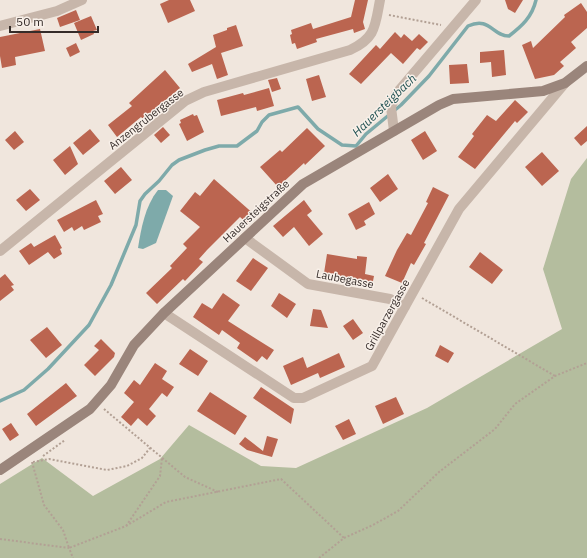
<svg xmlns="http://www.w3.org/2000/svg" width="587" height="558" font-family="'IBM Plex Sans',sans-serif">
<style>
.green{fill:#b4bd9e}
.water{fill:#7eaaaa}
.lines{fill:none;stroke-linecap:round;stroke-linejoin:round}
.stream{stroke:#7eaaaa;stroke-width:3.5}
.building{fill:#bb6550}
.path{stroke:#b2a094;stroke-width:2;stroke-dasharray:2 2;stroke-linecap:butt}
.street{stroke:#c7b6aa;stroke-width:10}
.secondary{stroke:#9a857b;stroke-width:10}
.labels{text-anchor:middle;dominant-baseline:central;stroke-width:3;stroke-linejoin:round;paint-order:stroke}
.street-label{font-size:11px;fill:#352c29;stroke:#f8f0e9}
.water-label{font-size:12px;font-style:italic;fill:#225253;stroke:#f8f0e9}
</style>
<rect width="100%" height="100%" fill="#f0e6dd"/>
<path class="green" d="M587,158v400h-587v-74l42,-26 51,38 67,-37 29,-34 72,41 35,2 131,-60 135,-79 -19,-60 28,-90z"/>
<path class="water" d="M158,190h8l7,6 -17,47 -13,6 -5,-1c3,-19 7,-42 20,-58z"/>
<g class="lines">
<path class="stream" d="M0,401l24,-11 24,-21 41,-44 22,-40 25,-60 4,-24 5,-7 14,-13 13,-16 7,-5 26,-10 14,-4h18l20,-15 5,-9 7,-7 29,-8 20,22 24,16 14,1 10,-12 35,-29 28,-29 39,-50c22,-10 24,10 41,10 13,-10 23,-19 27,-36"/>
</g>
<path class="building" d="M169,0h21l5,11 -27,12 -8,-19z
M355,0h13l-5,22 2,7 -11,4 -1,-4 -37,10 1,3 -20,7 -2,-6 -3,1 -2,-9 2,-1 -1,-4 20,-7 2,6 38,-12z
M505,0h18l-8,13 -7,-4z
M581,3l6,9v16l-16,14 5,6 -16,14 4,4 -10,9 -19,4 -13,-34 9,-4 2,7 32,-31 -1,-2z
M76,10l4,10 -20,7 -3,-9z
M91,16l6,14 -4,1 1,3 -13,6 -7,-17z
M236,25l7,21 -22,7 7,22 -11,4 -5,-15 -20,8 -4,-8 28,-17 -3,-12 14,-5v-2z
M40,29l5,22 -30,6 1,8 -14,3 -2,-12v-19z
M395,32l6,6 3,-4 8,7 7,-7 9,8 -8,8 -3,-2 -14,16 -12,-11 -30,31 -12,-10 27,-29 4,4z
M76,43l4,9 -10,5 -4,-9z
M504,50l2,25 -14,2 -1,-15 -11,1v-11z
M467,64l2,19 -19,1 -1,-19z
M165,70l15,18 -37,31 -2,-2 -24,20 -9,-12 24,-19 -3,-3z
M319,75l7,22 -14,4 -6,-22z
M277,78l4,11 -9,3 -4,-12z
M269,88l5,18 -17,5 -1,-4 -35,9 -4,-16 26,-7 1,2z
M515,100l13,12 -11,11 -2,-2 -40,48 -17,-12 16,-21 -2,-2 15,-19 9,6z
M193,114l1,2 3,-1 7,17 -17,9 -8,-17 2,-1 -1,-3z
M587,126v15l-6,5 -7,-8z
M163,127l7,8 -9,8 -7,-8z
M307,128l18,18 -20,19 -1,-2 -26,24 -18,-20 20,-17 2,2z
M90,129l10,12 -17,14 -10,-12z
M15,131l9,11 -10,8 -9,-10z
M425,131l12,20 -14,9 -12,-20z
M70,146l8,18 -13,11 -12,-15z
M542,152l17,19 -17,15 -17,-19z
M121,167l11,13 -17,14 -11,-13z
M388,174l10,15 -18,13 -10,-14z
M214,179l42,37 -8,8 -8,-7 -33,33 -8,9 4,3 -18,19 -2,-2 -26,25 -11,-11 26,-25 -2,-2 17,-18 -4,-4 17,-17 -20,-16 15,-19 5,4z
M433,187l16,8 -25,48 2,1 -12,21 -3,-2 -9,20 -17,-7 12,-26 10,-17 4,2 17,-32 -2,-1z
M30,189l10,11 -14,11 -10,-11z
M96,200l7,14 -5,2 3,6 -17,8 -2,-4 -8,5 -2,-4 -8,5 -7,-12z
M304,200l8,11 -5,4 16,19 -14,12 -15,-19 -11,10 -10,-11z
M369,202l6,12 -11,7 2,4 -10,5 -8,-16z
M55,235l7,13 -2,1 2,5 -8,5 -6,-7 -19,13 -10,-14 12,-8 3,4z
M480,252l23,18 -11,14 -23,-17z
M327,254l30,5v-3l10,1 -2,17 9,2 -2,10 -18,-3v-4l-30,-6z
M253,258l15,10 -17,23 -15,-10z
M5,274l9,11 -3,1 3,4 -14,11v-23z
M223,293l17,12 -12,16 46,29 -7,10 -5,-4 -5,6 -20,-14 3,-5 -18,-13 -3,5 -26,-18 9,-14 10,6z
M279,293l17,11 -9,14 -16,-12z
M313,309l8,1 7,18 -18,-2z
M353,319l10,14 -10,7 -10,-14z
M47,327l15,18 -16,13 -16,-18z
M101,339l14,14 -1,4 -19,19 -11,-11 15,-15 -5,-4z
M440,345l14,8 -6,10 -13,-7z
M190,349l18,12 -10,15 -19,-12z
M339,353l6,14 -25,11 -2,-5 -27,12 -8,-19 20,-9 4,11z
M155,363l12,8 -5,8 12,8 -7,10 -5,-4 -13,16 7,7 -9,10 -9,-8 -7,8 -10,-9 13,-15 -10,-9 10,-13 6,5z
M66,383l11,13 -41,30 -9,-12z
M261,387l33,22 -3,15 -38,-26z
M210,392l37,24 -12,19 -38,-24z
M396,397l8,17 -21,10 -8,-18z
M349,419l7,15 -13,6 -8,-14z
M11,423l8,12 -9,6 -8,-12z
M267,436l11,3 -6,18 -25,-7 -8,-6 6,-7 18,14z"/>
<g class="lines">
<path class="path" d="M389,15l52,10
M422,298l133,78
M104,409l81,68 33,15
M43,456l22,-16
M32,462l12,43 19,25 6,18 57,-22 40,-24 115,-23 63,59
M33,462l16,-3 58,11 20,-4 15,-8 8,-10
M126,526l34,-50 2,-18
M0,539l69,9 4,10
M319,558l25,-20 29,-13 25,-14 41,-39 56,-43 20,-25 40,-28 32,-13"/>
<path class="street" d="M0,26l57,-15 25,-11
M394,131l-3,-24 5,-13 80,-94
M245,238l63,46 82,15 15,8
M0,251l185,-150 19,-9 146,-42c26,-12 25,-24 30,-50
M164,313l130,85h9l69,-32 87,-157 106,-126"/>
<path class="secondary" d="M0,470l90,-61 21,-24 23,-40 30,-32 139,-129 136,-79 14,-6 90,-8 22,-8 22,-17"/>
</g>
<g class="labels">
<g class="street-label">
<text transform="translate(146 119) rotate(-38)">Anzengrubergasse</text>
<text transform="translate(256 211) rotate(-43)">Hauersteigstraße</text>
<text transform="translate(345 279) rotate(11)">Laubegasse</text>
<text transform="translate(387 315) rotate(-61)">Grillparzergasse</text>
</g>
<g class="water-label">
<text transform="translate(384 105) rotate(-44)">Hauersteigbach</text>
</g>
</g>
<path d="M10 26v6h88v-6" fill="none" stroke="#352c29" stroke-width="2"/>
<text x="16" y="26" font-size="12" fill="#352c29" stroke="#f8f0e9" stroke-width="3" paint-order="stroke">50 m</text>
</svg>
